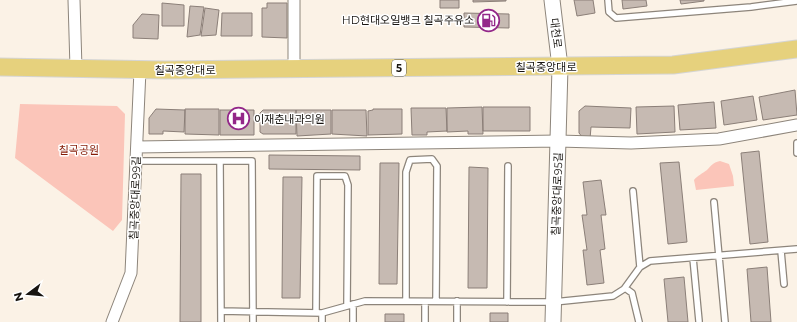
<svg xmlns="http://www.w3.org/2000/svg" width="797" height="322" font-family="Montserrat,'Noto Sans KR',sans-serif">
<style>
.green{fill:#fbc5b9}
.building{fill:#c6bab2;stroke:#8b7f78}
.lines{fill:none;stroke-linecap:round;stroke-linejoin:round}
.service-casing{stroke:#8d857b;stroke-width:8}
.minor-casing{stroke:#8d857b;stroke-width:13}
.secondary-casing{stroke:#8d857b;stroke-width:17}
.primary-casing{stroke:#d5d5d4;stroke-width:19}
.service{stroke:#fff;stroke-width:5.5}
.minor{stroke:#fff;stroke-width:11}
.secondary{stroke:#fff;stroke-width:15}
.primary{stroke:#e6d17d;stroke-width:17}
.labels{text-anchor:middle;dominant-baseline:central;stroke-width:3;stroke-linejoin:round;paint-order:stroke}
.shield{fill:#fff;stroke:#5d5b58;stroke-width:1}
.shield-label{font-size:10px;font-weight:bold;fill:#181511}
.poi-label{font-size:11px;fill:#181511;stroke:#fff;text-anchor:end}
.street-label{font-size:11px;fill:#181511;stroke:#fff}
.park-label{font-size:11px;fill:#861d08;stroke:#fff}
</style>
<rect width="100%" height="100%" fill="#fbf2e6"/>
<path class="green" d="M20,104l97,2 8,8 -3,106 -9,11 -98,-73z
M720,161l9,3 4,12 1,10 -38,4 -2,-10c4,-5 8,-6 13,-10 5,-5 5,-7 13,-9z"/>
<path class="building" d="M440,0h19v8h-19z
M473,0h33v1l-33,1z
M574,0h19l2,13 -18,3z
M622,0h24l1,6 -24,3z
M680,0h24v1l-23,3z
M162,3l22,2v21h-22z
M267,3h20v35l-25,-1v-29h5z
M190,6l14,1 -4,28 -13,2z
M205,8l14,2 -3,25 -15,1z
M222,13h30v23h-31z
M464,13l45,1v14l-45,-1z
M142,14l17,1 -1,24 -25,-1v-13z
M795,90l2,25 -34,5 -4,-23z
M753,96l4,24 -33,5 -3,-24z
M714,102l2,26 -36,2 -2,-25z
M585,106l46,2 -1,20 -39,-1 -1,12 -7,-1 -4,-5v-22z
M674,106l1,26 -38,2 -1,-27z
M482,107l1,27h-15v-3l-21,1v-24z
M483,107h47v24h-47z
M411,108h35l1,23 -20,1v3h-15z
M156,109l29,1 -1,22 -21,-1v3h-14v-16z
M185,109h34v26l-34,-1z
M373,109h29v25l-34,1v-24l5,-1z
M220,110h34v25h-34z
M263,110h33v24h-33l-3,-2v-19z
M296,110h35v24l-34,2z
M332,110h34l1,26 -35,-2z
M759,151l9,91 -18,2 -9,-91z
M269,155l91,1v14l-91,-1z
M679,162l8,80 -19,2 -8,-81z
M380,163h19l-2,121h-18z
M469,167l19,1 -1,120h-19z
M181,174h20v148h-21z
M283,177h19l-2,121h-18z
M601,180l5,35h-5l4,34 -5,1 4,33 -17,2 -4,-35h4l-5,-35h5l-4,-33z
M767,267l4,55h-20l-4,-53z
M684,277l4,45h-20l-4,-43z
M490,313h18v9h-18z
M385,314h19v8h-19z"/>
<g class="lines">
<defs>
<path id="service" d="M608,0l1,12 7,6 135,-11 46,-6
M797,143v10
M136,161h116l1,161
M220,161l1,161
M633,191l7,76
M714,202l11,120
M781,251l3,33
M693,258l6,63
M625,288l7,5 7,29
M406,301v-129l4,-12 22,-1 5,7 -1,135
M507,302l1,-136
M353,304v18
M221,311l101,2 43,-12 189,1 59,-6 11,-7 16,-22 10,-6 147,-12
M316,312l1,-136h28l3,9 -1,121
M322,322v-9
M425,322v-20
M457,322v-21"/>
<path id="minor" d="M74,0l2,68
M294,70v-70
M137,147l421,-6 73,2 88,-4 78,-14
M112,322l19,-49 9,-203"/>
<path id="secondary" d="M552,0l8,67 -7,255"/>
<path id="primary" d="M0,67l165,3 508,-5 124,-16"/>
</defs>
<use href="#service" class="service-casing"/>
<use href="#minor" class="minor-casing"/>
<use href="#secondary" class="secondary-casing"/>
<use href="#primary" class="primary-casing"/>
<use href="#service" class="service"/>
<use href="#minor" class="minor"/>
<use href="#secondary" class="secondary"/>
<use href="#primary" class="primary"/>
</g>
<defs>
<symbol id="fuel-ring" viewBox="-11 -11 22 22"><circle r="9.5" fill="#fff" stroke="#932789" stroke-width="1.5"/><path d="M-5.5-6h7V0h2V4h1.3V-2.5L3-4.5l.8-.8L6-3V5H2.5V1h-1V6h-7ZM-4.2-4.7v3.2H.2V-4.7Z" fill="#932789"/></symbol>
<symbol id="hospital-ring" viewBox="-11 -11 22 22"><circle r="9.5" fill="#fff" stroke="#932789" stroke-width="1.5"/><path d="M-5-5h3v3.5h4V-5h3V5h-3V1.5h-4V5h-3Z" fill="#932789"/></symbol>
</defs>
<g fill-rule="evenodd">
<use href="#fuel-ring" x="476" y="8" width="25" height="25"/>
<use href="#hospital-ring" x="226" y="106" width="25" height="25"/>
</g>
<g class="labels">
<rect class="shield" x="392" y="60" width="14" height="16" rx="3"/>
<g class="shield-label">
<text x="399" y="68">5</text>
</g>
<g class="poi-label">
<text x="474" y="20">HD현대오일뱅크 칠곡주유소</text>
<text x="254" y="119" text-anchor="start">이재춘내과의원</text>
</g>
<g class="street-label">
<text transform="translate(556 33) rotate(83)">대천로</text>
<text x="546" y="67">칠곡중앙대로</text>
<text x="185" y="70">칠곡중앙대로</text>
<text transform="translate(557 194) rotate(-88)">칠곡중앙대로95길</text>
<text transform="translate(135 198) rotate(-88)">칠곡중앙대로99길</text>
</g>
<g class="park-label">
<text x="79" y="150">칠곡공원</text>
</g>
</g>
<g transform="translate(28 294) rotate(254)" stroke="#ffffff" stroke-width="3" paint-order="stroke">
<path d="M0-3L7 15L0 10L-7 15Z" fill="#181511"/>
<text y="-6" font-size="11" font-weight="bold" text-anchor="middle" fill="#181511">N</text>
</g>
</svg>
